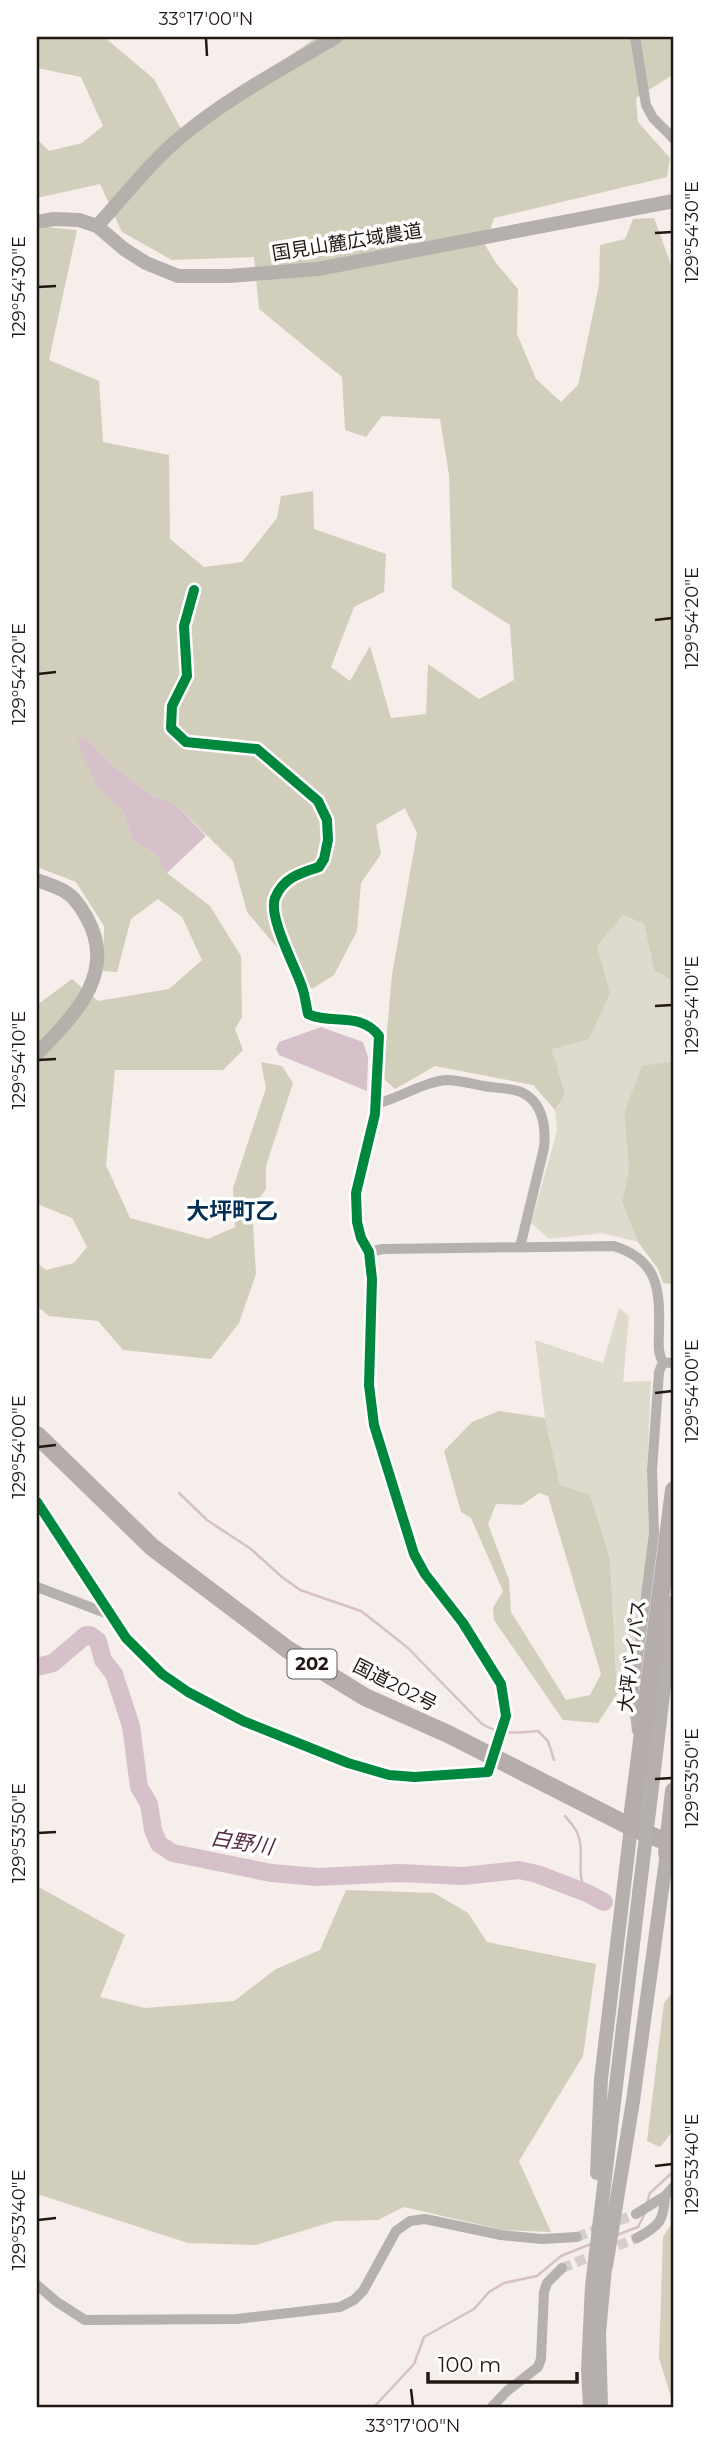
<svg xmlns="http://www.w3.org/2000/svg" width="711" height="2445" font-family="Montserrat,'Noto Sans JP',sans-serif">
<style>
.green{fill:#dedbce}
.forest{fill:#d2cebc;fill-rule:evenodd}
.water{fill:#d6c0ca}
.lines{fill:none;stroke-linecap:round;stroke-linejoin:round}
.stream{stroke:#d6c0ca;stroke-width:2.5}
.river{stroke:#d6c0ca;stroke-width:18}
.street-tunnel{stroke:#d6ceca;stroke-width:10;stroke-dasharray:10 5;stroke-linecap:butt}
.street{stroke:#b5b1ae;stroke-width:10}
.secondary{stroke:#b5b0ab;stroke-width:14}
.highway{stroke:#b4ada9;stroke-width:18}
.secondary-bridge{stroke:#b5b0ab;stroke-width:14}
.cycleway-casing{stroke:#fff;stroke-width:15}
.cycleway{stroke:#00873e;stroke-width:10}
.ticks{fill:none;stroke:#211813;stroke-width:2.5}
.labels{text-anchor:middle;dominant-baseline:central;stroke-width:7;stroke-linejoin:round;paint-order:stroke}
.shield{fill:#fff;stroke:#645d5a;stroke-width:2}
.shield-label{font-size:18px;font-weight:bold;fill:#211813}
.street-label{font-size:19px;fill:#211813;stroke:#fff}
.water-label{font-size:21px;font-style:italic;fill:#542b44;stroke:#fff}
.quarter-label{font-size:23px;font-weight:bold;fill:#042f54;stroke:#fff}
.neatline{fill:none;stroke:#211813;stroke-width:2.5}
.ticks-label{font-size:18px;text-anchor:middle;fill:#211813}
</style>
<rect width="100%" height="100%" fill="#f6eeea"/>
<path class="green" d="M623,915l21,9 10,46 20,12v80h-8l-42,51 5,56 -7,33 16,40 -36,-9 -53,6 -18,-16 26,-92 -2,-21 10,-16 -13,-45 58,-56 -14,-47z
M619,1308l10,8 -6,66 28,-1 -4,92 2,64 -21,152 -11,5 -7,-135 -50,-74 -15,-67 -10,-78 68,23z"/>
<path class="forest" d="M37,37h67l50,42 32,59 60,-52 71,-49h357v37l-38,24 2,24 32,36 -3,19 -173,41 -9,27 11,18 22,26 -1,45 19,45 25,23 17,-17 21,-100 1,-40 25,-6 8,-20 21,-1 20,55v709l-20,-12 -10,-46 -21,-9 -26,31 13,47 -21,46 -37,10 13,45 -10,16 -22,-25 -98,-19 -40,23 -12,-11 9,-103 25,-142 -12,-25 -29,17 5,29 -20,29 -4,48 -23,44 -22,14 -65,-77 -14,-51 -57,-56 -26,-11 -39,-30 -26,-27 12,48 26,26 10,30 23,13 11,19 43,33 31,50 1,61 -7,12 8,21 -20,20h-108l-9,95 24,53 78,21 27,-12 -2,-39 33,-100 -5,-26 21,4 11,17 -27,83v23l-14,19 4,66 -17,49 -28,36 -88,-9 -25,-29 -49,-5 -12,-10v-43l9,7 28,-7 13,-16 -15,-29 -35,-14v-199l35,-26 26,22 71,-12 33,-29 -20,-43 -24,-18 -27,20 -14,53 -14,-1 1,-45 -28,-44 -39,-15v-636l8,-4 32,3 -28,130 50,21 4,61 66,13 1,84 34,28 38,-5 35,-44 4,-22 32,-5 1,38 72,25 -2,38 -30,15 -23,60 19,14 20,-35 21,72 35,-4 2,-50 51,35 35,-19 -4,-55 -58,-37 -3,-113 -9,-56 -58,-3 -16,21 -21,-7 -3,-53 -83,-68 -5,-52 -82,3 -50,-28 -22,-48 -63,14v-59l12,12 33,-8 21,-17 -22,-49 -44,-9z
M666,1062h8l-1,222 -10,-1 -5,-14 -20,-27 -16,-40 7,-33 -5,-56 18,-47z
M499,1411l46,7 15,67 30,10 20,64 7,135 -19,29 -35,-3 -69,-100 -1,-12 10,-17 -32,-73 -10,-6 -17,-61 28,-29zM539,1493l9,3 53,178 -11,21 -24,5 -55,-88 -2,-32 -21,-56 8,-20 26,1z
M37,1886l88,49 -25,62 45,11 89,-7 42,-32 44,-19 26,-60 88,3 34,20 19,29 109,22 -13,92 -64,105 32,71 -48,-2 -99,-23 -26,13 -43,1 -79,24 -68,-2 -151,-49z
M674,1990v140l-14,17 -13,-6 17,-138z
M674,2220v187l-15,-49 4,-121z"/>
<path class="water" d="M85,737l26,27 39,30 26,11 30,31 -39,37 -11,-19 -23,-13 -10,-30 -27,-26 -19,-44z
M321,1027l42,15 5,15 -1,34 -88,-36 -3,-6 3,-7z"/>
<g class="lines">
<path class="stream" d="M179,1493l28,27 44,29 31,28 18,13 61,21 18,14 29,23 74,76c18,11 35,9 56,7l10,10 6,19
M565,1816c5,6 11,12 13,19 8,21 -4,37 9,58
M647,2203l3,-10 24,-22
M617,2235l21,-8 7,-14
M373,2408l41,-44 10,-27 50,-28 15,-17 15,-9 33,-7 24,-20 30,-12"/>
<path class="river" d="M37,1667l16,-4 33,-28h4l8,6 5,19 11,14 17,52 8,61 10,17 4,26 6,14 14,9 98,20 47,4 81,-4 64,3 56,-6 18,4 50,19 17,9"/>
<path class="street-tunnel" d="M577,2237l59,-23
M562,2268l75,-30"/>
<path class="street" d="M635,37l11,68 7,13 21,21
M375,1104c24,-5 47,-22 72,-24 11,0 25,4 37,6 11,2 27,2 37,6 22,10 25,35 23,56l-24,99
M369,1252l14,-3 231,-3c44,14 46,43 45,84 0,11 -2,22 4,32
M37,1502l89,136 36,36 26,18 55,29 105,42 41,12 26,2 73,-5 18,-56 -5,-32 -38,-61 -38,-49 -11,-20 -40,-129 -5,-40 3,-106 -3,-27 -8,-14 -4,-16 -1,-29 19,-79 4,-78c-18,-25 -50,-11 -71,-22 -2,-9 -3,-19 -6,-27 -7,-21 -34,-70 -27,-89 8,-20 25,-25 44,-31l5,-8 4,-19 -1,-20 -9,-19 -61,-52 -71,-7 -15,-14 1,-22 15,-30 -3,-50 10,-36
M37,1587l74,28
M637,1731l-4,-33 21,-165 -2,-63 7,-98 4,-10 8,1
M636,2214l29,-18 9,-10
M637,2238c22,-12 27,-17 28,-42
M37,2285l20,17 28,18 152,-1 103,-12 14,-7 9,-9 33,-60 14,-10 15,-2 76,16 41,4 35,-2
M491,2408l16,-17 31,-24 3,-8 3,-67 3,-9 15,-15"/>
<path class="secondary" d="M37,222l17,-3 25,1 18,6 27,23 22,14 32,13h51l89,-7 356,-68
M97,226c28,-30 53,-64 85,-90 47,-39 102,-68 154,-99
M37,880c10,4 26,8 34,16 7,6 12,15 16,22 31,56 -14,98 -50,136
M653,1779l21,-177
M597,2173l4,-94 30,-252
M606,2266l27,-165 34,-248
M590,2408l-2,-38 4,-84 47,-392
M601,2408l-2,-75 7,-76"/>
<path class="highway" d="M37,1435l115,112 135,102 78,48 83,37 183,93 43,18
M631,1827l43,-337
M667,1853l7,-62"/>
<path class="secondary-bridge" d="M639,1894l14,-115"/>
<defs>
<path id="cycleway" d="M37,1502l89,136 36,36 26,18 55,29 105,42 41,12 26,2 73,-5 18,-56 -5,-32 -38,-61 -38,-49 -11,-20 -40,-129 -5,-40 3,-106 -3,-27 -8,-14 -4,-16 -1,-29 19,-79 4,-78c-18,-25 -50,-11 -71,-22 -2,-9 -3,-19 -6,-27 -7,-21 -34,-70 -27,-89 8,-20 25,-25 44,-31l5,-8 4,-19 -1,-20 -9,-19 -61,-52 -71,-7 -15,-14 1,-22 15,-30 -3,-50 10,-36"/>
</defs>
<use href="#cycleway" class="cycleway-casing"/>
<use href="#cycleway" class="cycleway"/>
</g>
<path class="ticks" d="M206,38l1,18M655,233l17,-1M38,287l18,-1M655,620l17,-2M38,674l18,-2M655,1006l17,-1M38,1060l18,-1M655,1393l17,-2M38,1447l18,-2M655,1779l17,-1M38,1833l18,-1M655,2166l17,-2M38,2220l18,-2M411,2389l2,17"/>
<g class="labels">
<rect class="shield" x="287.5" y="1649.5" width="49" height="29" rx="5"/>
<g class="shield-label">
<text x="312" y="1664">202</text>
</g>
<g class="street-label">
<text transform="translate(347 242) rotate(-9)">国見山麓広域農道</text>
<text transform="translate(632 1656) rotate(-83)">大坪バイパス</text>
<text transform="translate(395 1685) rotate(27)">国道202号</text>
</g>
<g class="water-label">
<text transform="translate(242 1842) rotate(9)">白野川</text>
</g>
<g class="quarter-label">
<text x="232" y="1211">大坪町乙</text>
</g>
</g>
<rect width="711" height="2445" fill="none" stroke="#ffffff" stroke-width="77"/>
<path d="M428 2372v10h149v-10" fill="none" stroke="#211813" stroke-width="3.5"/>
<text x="438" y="2372" font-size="21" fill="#211813" stroke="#ffffff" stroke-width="5" paint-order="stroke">100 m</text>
<rect x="38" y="38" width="634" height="2368" class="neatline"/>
<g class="ticks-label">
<text x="206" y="25">33°17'00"N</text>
<text transform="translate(692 232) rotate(-90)" y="6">129°54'30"E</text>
<text transform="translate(19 287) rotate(-90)" y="6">129°54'30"E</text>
<text transform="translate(692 618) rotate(-90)" y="6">129°54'20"E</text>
<text transform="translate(19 674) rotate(-90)" y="6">129°54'20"E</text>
<text transform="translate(692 1005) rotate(-90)" y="6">129°54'10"E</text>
<text transform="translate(19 1060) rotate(-90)" y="6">129°54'10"E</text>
<text transform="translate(692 1391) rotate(-90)" y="6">129°54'00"E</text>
<text transform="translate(19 1447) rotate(-90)" y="6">129°54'00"E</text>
<text transform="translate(692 1778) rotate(-90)" y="6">129°53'50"E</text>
<text transform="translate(19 1833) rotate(-90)" y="6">129°53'50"E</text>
<text transform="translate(692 2164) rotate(-90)" y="6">129°53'40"E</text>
<text transform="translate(19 2220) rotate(-90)" y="6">129°53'40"E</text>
<text x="413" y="2432">33°17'00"N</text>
</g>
</svg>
